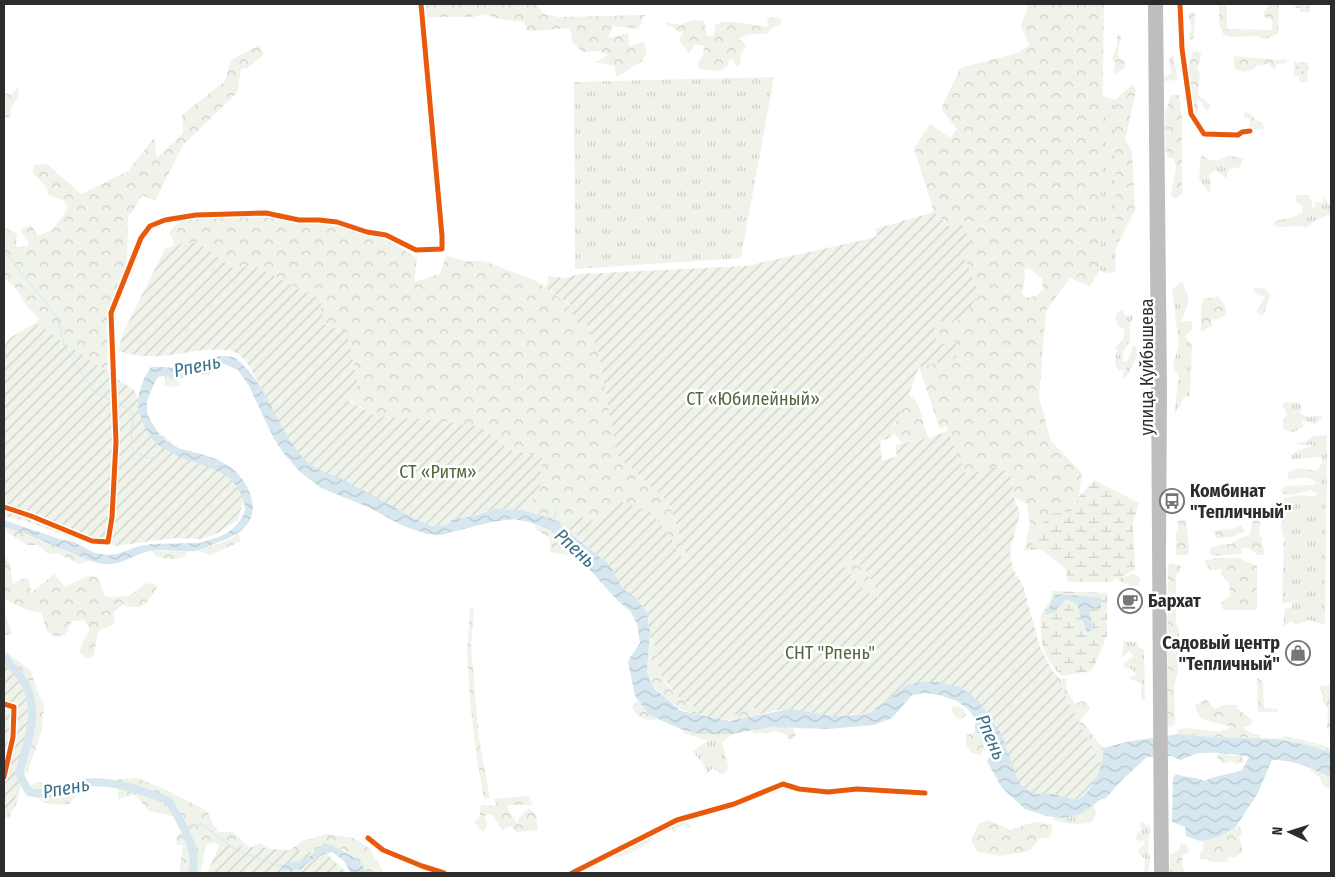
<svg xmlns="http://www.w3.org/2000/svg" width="1335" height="877" font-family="'Fira Sans Condensed',sans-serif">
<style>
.grass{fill:url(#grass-tufts)}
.forest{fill:url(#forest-crowns);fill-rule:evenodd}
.wetland{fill:url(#wetland-marsh)}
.park{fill:url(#park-dots)}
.garden{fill:url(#garden-furrows);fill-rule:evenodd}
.water{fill:url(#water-waves)}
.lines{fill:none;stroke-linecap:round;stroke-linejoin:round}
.stream{stroke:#d6e7f0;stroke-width:1}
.river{stroke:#d6e7f0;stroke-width:8}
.minor{stroke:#d1d1d1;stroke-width:5.5}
.highway{stroke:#bebebe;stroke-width:8}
.cycleway-casing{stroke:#fff;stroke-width:8}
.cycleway{stroke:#e8590c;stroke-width:5}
.labels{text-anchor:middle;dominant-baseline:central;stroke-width:5;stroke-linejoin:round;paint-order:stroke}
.street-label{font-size:18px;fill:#2c2c2c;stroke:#fff}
.park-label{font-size:18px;fill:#51673b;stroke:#fff}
.poi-label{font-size:18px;font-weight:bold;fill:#2c2c2c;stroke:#fff;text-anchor:start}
.water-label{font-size:19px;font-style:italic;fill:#3c718c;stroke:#fff}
</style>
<defs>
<pattern id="grass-tufts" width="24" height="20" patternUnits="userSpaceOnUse" patternTransform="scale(1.25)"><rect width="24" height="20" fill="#f0f3ea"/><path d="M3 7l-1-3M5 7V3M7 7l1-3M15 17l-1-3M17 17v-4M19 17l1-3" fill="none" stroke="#ced0c9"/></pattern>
<pattern id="forest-crowns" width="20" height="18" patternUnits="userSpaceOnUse" patternTransform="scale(1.25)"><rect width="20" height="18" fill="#f0f3ea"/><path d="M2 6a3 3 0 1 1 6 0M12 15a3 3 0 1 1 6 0" fill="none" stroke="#ced0c9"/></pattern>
<pattern id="wetland-marsh" width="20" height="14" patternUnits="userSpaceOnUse" patternTransform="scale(1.25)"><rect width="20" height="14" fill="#f0f3ea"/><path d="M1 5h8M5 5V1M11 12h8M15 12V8" fill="none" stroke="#ced0c9"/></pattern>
<pattern id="park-dots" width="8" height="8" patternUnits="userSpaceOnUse" patternTransform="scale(1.25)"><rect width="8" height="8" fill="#f0f3ea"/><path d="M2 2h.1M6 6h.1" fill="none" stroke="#ced0c9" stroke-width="1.8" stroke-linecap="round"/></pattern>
<pattern id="garden-furrows" width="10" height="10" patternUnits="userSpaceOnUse" patternTransform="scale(1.25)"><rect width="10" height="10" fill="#f0f3ea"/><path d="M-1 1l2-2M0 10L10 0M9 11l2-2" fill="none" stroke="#ced0c9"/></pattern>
<pattern id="water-waves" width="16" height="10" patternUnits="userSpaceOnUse" patternTransform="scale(1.25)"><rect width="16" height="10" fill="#d6e7f0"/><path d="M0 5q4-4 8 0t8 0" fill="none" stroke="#b8c6ce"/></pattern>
</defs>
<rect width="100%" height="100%" fill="#fff"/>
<path class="grass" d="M774,77l-33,181 -166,11 -1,-187z
M1102,96l13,4 1,148 -1,24 -10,1 -5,-3z
M1201,155c11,7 17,8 28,0l14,4 -3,8 -11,2 -3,9 -11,-8 -6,5 2,14 -2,4 -10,-14z
M1297,195h11l4,7v6l3,-2v-4l8,1 1,-7 7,11v11l-3,-3 -13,6 -9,7c-12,-5 -20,2 -33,-3l2,-4 15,-3 12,-5 1,-7 -8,-5z
M1182,282c10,19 7,21 -1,40l11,-1v9l-7,6 7,10 -2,50 -6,1 -10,19 5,-39 -6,-11 6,-22 -7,-55z
M1122,310l4,6 7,-1 -3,11v15l-7,11v9l4,1 6,-16h3l1,10 -11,22 -3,-1 1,-8 -4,2 -5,-6 1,-12 2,-2 -3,-3 8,-9 2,-10 -7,-3 -3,-9 3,-5z
M1286,402l14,1 2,4 -2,6 1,1 9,3 11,-2 1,3 -7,6 -11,-3 -2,2 2,3 -10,6 -8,-1 -3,-3v-5l4,-10 -5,-8z
M1327,435l-2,190 -16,-5 -13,5 -5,-4 -8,6 2,-18 7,-2v-3l-3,-2 -6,2 -1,-4 2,-61 -3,-14 3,-14 3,-4 -5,-2 2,-7 16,-3 13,2 5,-3 -7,-4 -21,5 -7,-1 -2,-4 4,-4 27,-1 5,-2c-7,-8 -19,-5 -28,-3l-2,-7 10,-5 19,3 7,-9 -3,-5 -28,2v-4l3,-3 20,-7h-15l-4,-2 11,-2 6,-5z
M1124,641l13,1 2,6 5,1 1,51 -4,-1v-15l-12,-6 8,-4 -6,-5 -8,-3 1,-3 10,-7 -5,-5 -7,7z
M683,730l18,4 34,-1 -13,9 7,27 -7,6 -9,-7 -6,6 -4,-10 -11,-13 16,-10 -25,-8z
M1094,804l2,10 -4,8c-14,3 -24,3 -38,-2l-1,-3c16,2 29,-4 41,-13z
M1144,821l2,5 1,-2 3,2 -2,23 2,9 -2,15h-4l1,-14 -7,-6 2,-5 6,-5 -3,-3 -4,2 -3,-3 1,-5 4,-4 -1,-7z"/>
<path class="forest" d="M422,4h114l8,10 15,3 86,-2 -7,14 -25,-3 -5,12 20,-5 1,13 15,-4 3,10 -5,9 -25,16 -3,-11 -18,-4 12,-7 -8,-4 -18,1 -9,-10 -4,-14 -36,3 -6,-1 -3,-8 -25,-3 -15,-5 -12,3h-45z
M1029,4h75l-4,266 -10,16 -20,-8 -24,33 -7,86 12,44 31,32 -5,38 -29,3 -18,36h-6l6,-26 -3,-20 -13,-7 -2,-19 -13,-12 -33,10 -20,-50 -6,3 -21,-62 17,-22 -1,-23 44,-29 -15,-36 11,-9 -41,-36 -20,-64 16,-24 20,14 7,-9 -16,-20 19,-41 57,-15 12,-8 -8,-20zM1029,268l13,11 1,10 -7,7 -10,2 -4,-6 3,-15 -1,-7z
M1219,4h8v25l45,1v-10l-6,-2 -3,-4 6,-10h10l-1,30c-8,3 -13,7 -21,2l-29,1 -5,-3 -4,-12z
M1191,12l4,1 -1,23 -2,4 -2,-1 -1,-6 3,-3 -4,-15z
M778,17l4,3 -2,4 -8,4 -6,6c-10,0 -20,-1 -27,5l6,5 1,3 -5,6 -1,11 -4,3 -3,-7 -4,-1 -1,7 -9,5 -19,-2 -3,-3 3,-7 3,-3 1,-10 -9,-2 -6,10 -10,-14 4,-8h-4l-8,-6 -3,1 -2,-5 14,3 13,-5 11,1 3,15h7l1,-11c12,-8 37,1 51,2l3,-1 -2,-3 1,-5z
M1117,35l4,1 -3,16 2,7 6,3 -2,7 -10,5 -1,-5 3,-6 -4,-4 5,-13z
M259,45l5,9 -16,14 -7,1 -4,24 -54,52 -28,56 -13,-6 -9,16 -5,5 -1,51 -20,46 1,69 -75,-53 6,-11 -12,-11 -12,-20 -11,-9v-50l13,5 -1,14 11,-1 2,-3 -9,-13 11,-5 7,11 15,-7 15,-21 -4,-7 -16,-6 -1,-7 -14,-15 1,-8 13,-1 34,30 47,-23 26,-33 3,20 26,-25 -1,-18 43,-34 6,-21z
M1194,51l7,1 -1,11 -3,5 3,5 -2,22 12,9v5l-5,1 -4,-9 -4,-1 1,13 -4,2c-3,-14 -9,-54 0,-64z
M1174,55l3,25 -13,1 -1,-4 8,-4 -2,-16z
M1234,56c18,1 35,4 52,4l1,3 -10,1 -3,6 -5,-6 -13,2 -2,3 -10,3 -8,-2 -2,-5z
M1133,84l3,7 -11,49 7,11 3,59 -19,38 -1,-148z
M19,87l-1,10 -8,12 1,8 -7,1v-25l7,2z
M1171,95h8l3,22v77l-7,5 -4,-4 5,-28 -2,-8 -6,-1 -2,-9 -1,-35z
M1247,111l9,9 7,3 1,6 -10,1 -5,-3 1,-8 -6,-2v-4z
M215,216l50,1 33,6 33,1 34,11 21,4 31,19 -3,24 26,-8 6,-18 21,5h17l52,20 35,25 16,18 12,30 18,101 52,48 19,57 -4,2 -17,-31 -74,-10 -25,7 16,12 -2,2 -29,-23 -31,-9 17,-17 3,-36 -32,-7 -30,-23 -54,-8 -50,-3 -29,-17 11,-14 -11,-53 -24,-8 -69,-57 -22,1 -35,-26 -22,3 -6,-13 12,-12z
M1253,287l13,2 4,7 -6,18 -3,1 -5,-3 9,-15 -10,-4z
M1218,296l7,10 2,8 -8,5 -8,1v3l2,2 -12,7v-26l3,-8h8z
M211,364l4,6 -6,5h-7l-1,-7z
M165,376l11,3 3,3v4l-11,1 -4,-2z
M909,394l9,10 10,34 -26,5 -7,-9 -7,5z
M1251,508h5l4,13 -1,12 3,5v5l3,12h-7l-12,-8 -4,1 -1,6 -29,2 -3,-6c6,-6 13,-6 22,-6l7,-5 12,-4 3,-13 -4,-9z
M1186,520l3,28 -1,7h-12v-22l2,-3v-9z
M535,525l15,5 23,20 -6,5 -17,-3v-14l-15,-9z
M1241,525l4,6 -13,6 -15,1 -3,-7c11,-2 18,0 27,-6z
M6,528l15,3 69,30 -12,3 -21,-11 -9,1 -10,-9h-11l-23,-15z
M238,533l3,8 -30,14 -13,-4 33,-12z
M151,550l35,2 1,3c-12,7 -19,4 -32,1z
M4,555l6,9 3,20 11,-6 5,1 2,14 23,-19 11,13 23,-11 8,1 4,4 3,13 4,3 22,-1 17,-13 12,2 -1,3c-12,17 -12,23 -35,17l-9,8 2,11 -17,7 -4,24 -5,4 -10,-6 3,-10 8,-13 -6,-10 -12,1 -7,14 -10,2 -9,-7 -4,-17 -18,-4 -17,-9 -3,2z
M849,557l8,7 6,1 12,22 4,12c-16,-7 -27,-21 -36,-35z
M1215,558h24l18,8v44h-34l-2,-7 9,-8 -1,-12 -7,-7 -1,-7 -11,1 -6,-9z
M1172,563l9,3 -1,5 -4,4v46l3,10 -1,39 -4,17 1,38 -6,2 -2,-5 1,-149v-8z
M1134,574l3,1 3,4 -1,7h-8l-13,-5 1,-3z
M474,608l-3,37 8,94 11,59 -6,1 -8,-45 -6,-55 -3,-46 3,-44z
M4,609l8,25 -8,1z
M650,639l7,10 1,17 3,9 6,10 13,14 11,5 7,10c-17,-3 -17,-5 -31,-15 -25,-21 -20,-30 -17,-60z
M4,650l27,21 6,20 7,13 -2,26 -14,41c-10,8 -7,20 -11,31 -2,6 -6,11 -8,16l-5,-1z
M1045,662l15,17 7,-1 -1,11 9,15 7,-3 5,2 3,5c-2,6 -8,7 -10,13 12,8 13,19 24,27l-2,18h-7z
M1257,678l6,3 1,27 14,1 -1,3h-19z
M1331,685v44h-4l1,-20 -5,-7 -1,-10 -3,-6z
M1206,699l6,8 5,2c5,-6 13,-4 19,-4l1,3 16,13 -3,5 -8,1 8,6 11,2 -1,3 -47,-1 -35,-3 -1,-4 8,-2 34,4 12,-5c-16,-7 -33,-2 -36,-22z
M638,700l11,15 9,4c-12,4 -20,-1 -26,-12z
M957,706l6,3 3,6 -3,4h-5l-5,-5 -2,-7z
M746,708h11l3,6c-14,4 -25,8 -39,5l3,-5 19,-4z
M771,727h21l4,7 -3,5h-5l-2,-5 -13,-3 -8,3 -4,-2 -6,2 -4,-4z
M975,731l5,3 5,9 -4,12 -10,-2 -5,-7v-10z
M1285,736c15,4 32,6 46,13v3l-23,-7 -30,-6z
M1221,752l11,4 9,-1 3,7 -7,2 -7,-3 -7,3 -7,-8z
M1311,767l20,11v11l-7,-3 -4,-8 -10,-8z
M137,778l30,12 40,21 6,14 5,7h15l17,16 10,-5 15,10h-44l-17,-11 -8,3 -6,28h-21l4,-28h-6l-1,-7 8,-10 -6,-11 -29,-6 -14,-16 -17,4v-20z
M38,782c12,4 24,2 36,4l2,9 -7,9c-24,2 -26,-1 -44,-17z
M528,796l5,9h-26l1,5 10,14 1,-6 10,-10 7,7 2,15 -22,2 -5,-6 -9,4 -10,-16 -8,2 4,9 -5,7 -9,-10 5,-3 2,-14 16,1 -3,-7z
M685,820l6,6 -1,2 -6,-3 -8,4 -1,5 -3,-4 -9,2 3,-4z
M989,820l21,10 24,-8 19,3 -3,12 -11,2 -9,12 -29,5 -23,-4 -7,-11 7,-17z
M1240,826l2,8 -3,3 4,14 -7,6h-7l-3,5h-15l-4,-4 -6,2 -2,-6c4,-3 6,-6 4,-12l-3,-1 18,-4z
M327,834l27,4 16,11 14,24h-17l-2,-5 -22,-19 -30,6 -28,-1 17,-13z
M646,838h6l1,1c-10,8 -30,20 -42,18v-2l12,-2 3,-5z
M1181,843l6,2 2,6 -7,5 1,12 2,5h-15v-19l9,-4z"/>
<path class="wetland" d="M1094,480l45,23 -6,19 2,48 -25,12h-42l-3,-14 -24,-19 -11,1 18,-36 29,-3 2,-14z
M1052,591l55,2v43l-15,35 -30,5c-21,-21 -22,-33 -21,-62 7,-7 10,-14 11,-23z"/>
<path class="park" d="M1297,4h13v8h-10v-4h-6z
M1294,62l14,1 -1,19h-8v-6h-5z"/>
<path class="garden" d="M934,212l16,15 11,-3 14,24 -11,9 15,36 -17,27 -27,2 1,23 21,-4 -1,17 -37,9 -10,27 -21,45 -8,1 2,21 15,-5 -2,-11 33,-7 20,-7 18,44 33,-9 13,12 2,19 6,16 -10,38 3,18 10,17 17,61 62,119c-5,13 -14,27 -25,34l-24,-6h-14l-15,-6 -6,-8 -16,-45 -23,-34 -8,-6 -11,-8 -54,-2 -17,14 -21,14 -36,3 -55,-6 -17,4 -3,-6h-11l-7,7 -14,-1 -4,5 -23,-5 -7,-10 -11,-5 -19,-24 -3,-9 -1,-17 -7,-11 -3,-25 -11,-15 -13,-9 -13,-24 -28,-23 2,-2 -17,-12 -1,-5 17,-6 10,4 28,-19 28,9 18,20 17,31 4,-2 -19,-57 -52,-48 -18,-101 -12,-30 -6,2 -13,-19 3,-2 -25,-17 3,-12 16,2 15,-4 166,-8 122,-27 9,-3 -2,-7zM849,557l8,7 6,1 12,22 4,11c-16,-6 -27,-20 -36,-34z
M197,242l35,26 22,-2 66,33 3,25 24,8 11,53 -11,15 29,16 50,3 54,8 30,23 32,7 -3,36 -17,17 -27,-1 -18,6 -25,5 -6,5 -13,1 -15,-6 -82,-43c-42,-10 -60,-60 -78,-95 -7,-12 -12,-26 -26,-31 -3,-1 -8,-1 -12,-1 -23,-2 -39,5 -61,6 -14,1 -28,-1 -41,-5l5,-18 42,-84 10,-4z
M35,323l99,67 17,36 29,24 51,18 13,30 -6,22 -20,13 -17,6 -27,-1 -59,8 -25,-2 -64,-23 -22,-5v-170l6,-8z
M4,662l9,5 15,20 9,28 -9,26 -9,17 3,27 -18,35z
M220,844l107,10 20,19h-140z"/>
<path class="water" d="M221,356c4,0 8,0 12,1 4,2 9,6 12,10 33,33 39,97 91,109l82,44 15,6 13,-1 6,-5 25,-5 18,-6 27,1 31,9 57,46 13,24 13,9 11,15 3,20 -3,38 4,12 5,7 25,21 49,10 59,-12 43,7 22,-1 15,-2 20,-14 17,-14 17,-3h15l22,5 19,14 23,34 16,45 6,8 15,6h14l24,6c18,-11 25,-32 27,-52l22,-6 52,-8 35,3 65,2 30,6 23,7v26c-18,-10 -37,-18 -59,-18l-14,33 -23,35 -17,9 -18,4 -14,-5 -1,-9 -13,-5 1,-44 3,-4c10,4 19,2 28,7 12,-6 25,-6 38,-11l7,-13c-14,-3 -34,-5 -49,-4 -7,1 -14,5 -20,7l-9,-4 -24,1 -26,24 -15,17 -6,2 -18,13 -7,3 -14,2 -15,-2 -21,-7 -23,-21 -15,-27 6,-11 -7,-12 -11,-7v-12l-6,-9 -12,-9 -18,-6 -14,-2 -13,2 -20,23 -18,7 -46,4 -57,-2 -40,7h-30l-18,-4 -34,-15 -14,-19 -7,-35 12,-18 -3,-19 -7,-13 -12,-10 -29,-32 -12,-16 -27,-23 -21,-8 -16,-3 -22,3 -50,13 -14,-1 -24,-8 -35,-19 -47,-19 -21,-16 -15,-17 -11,-16 -25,-53 -11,-16 -14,-6h-13l-14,5 -10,8 -11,2 -11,-3 -7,1c-10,18 -17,31 -4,49 3,6 9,13 14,17 9,6 19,7 29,10 20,5 39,13 49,32 17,32 0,48 -30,58 -7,3 -14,7 -21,8 -15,2 -30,-3 -45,0 -16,3 -31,16 -47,13 -13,-2 -24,-8 -36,-13 -21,-8 -41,-19 -63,-24v-7l55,19 15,3 21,11 13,2 9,-1 22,-8 13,-2 49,-1c7,-4 15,-4 22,-8 9,-4 20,-15 22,-25 0,-4 -1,-7 -2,-11 -10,-34 -52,-33 -77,-49 -13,-7 -20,-19 -25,-32 -7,-17 0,-37 10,-51 10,-1 18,2 28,0 16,-3 26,-10 42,-11z
M1060,594l41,4v11l-12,-1 4,21 -6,4 -10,-29 -11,-5 -12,13 -9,3 10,-20z
M324,843c15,5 37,15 43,30h-16l-7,-12 -12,-9 -17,5 -14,12 -18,2 -2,-5c7,-5 13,-4 20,-6 10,-3 16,-9 23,-17z"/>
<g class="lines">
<path class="stream" d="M4,251l53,66 8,31 30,45 16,7
M117,403l16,10 -2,34c11,11 21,17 33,3
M554,521l3,-14
M184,828l18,-4 35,27 44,15
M300,873l1,-4"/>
<path class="river" d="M4,659l3,1c5,7 12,14 17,22 17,28 3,63 -5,91l10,19c13,3 25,3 38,-3 5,-2 9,-5 14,-6 31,-4 60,7 88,18 11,21 31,48 23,72"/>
<path class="minor" d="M1180,4l2,45 9,65 13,20 34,1 4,-3 8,-1
M4,507l27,9 61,25 16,1 4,-25 4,-75 -5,-129 30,-75 9,-12 15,-6 31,-5 70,-2 33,7h20l18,2 30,10 19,3 30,15 26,-1v-13l-21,-232
M4,704l10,3 -1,30 -9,40
M368,838l15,12 39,16 22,7
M572,873l105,-53 57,-16 49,-20 16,5 29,3 29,-3 68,4"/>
<path class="highway" d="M1152,4c3,290 4,579 6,869
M1159,4l4,385 -1,170 3,314"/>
<defs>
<path id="cycleway" d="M1180,4l2,45 9,65 13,20 34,1 4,-3 8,-1
M4,507l27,9 61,25 16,1 4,-25 4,-75 -5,-129 30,-75 9,-12 15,-6 31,-5 70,-2 33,7h20l18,2 30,10 19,3 30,15 26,-1v-13l-21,-232
M4,704l10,3 -1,30 -9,40
M368,838l15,12 39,16 22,7
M572,873l105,-53 57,-16 49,-20 16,5 29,3 29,-3 68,4"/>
</defs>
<use href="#cycleway" class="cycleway-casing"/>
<use href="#cycleway" class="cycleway"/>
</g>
<defs>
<symbol id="bus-ring" viewBox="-11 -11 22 22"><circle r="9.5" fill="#fff" stroke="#767676" stroke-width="1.5"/><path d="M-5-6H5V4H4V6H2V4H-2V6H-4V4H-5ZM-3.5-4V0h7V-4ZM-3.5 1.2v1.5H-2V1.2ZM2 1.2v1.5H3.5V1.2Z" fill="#767676"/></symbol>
<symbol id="cafe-ring" viewBox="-11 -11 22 22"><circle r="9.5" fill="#fff" stroke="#767676" stroke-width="1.5"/><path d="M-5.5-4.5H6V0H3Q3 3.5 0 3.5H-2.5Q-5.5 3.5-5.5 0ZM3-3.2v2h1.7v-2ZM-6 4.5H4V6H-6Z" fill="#767676"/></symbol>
<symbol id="shop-ring" viewBox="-11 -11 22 22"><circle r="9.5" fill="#fff" stroke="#767676" stroke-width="1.5"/><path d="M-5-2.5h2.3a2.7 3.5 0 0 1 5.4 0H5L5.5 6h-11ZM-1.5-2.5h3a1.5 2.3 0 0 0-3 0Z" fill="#767676"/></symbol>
</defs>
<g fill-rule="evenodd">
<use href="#bus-ring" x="1158" y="487" width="28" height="28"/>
<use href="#cafe-ring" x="1116" y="587" width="28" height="28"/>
<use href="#shop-ring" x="1284" y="639" width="28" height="28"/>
</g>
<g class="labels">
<g class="street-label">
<text transform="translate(1147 367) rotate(-90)">улица Куйбышева</text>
</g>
<g class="park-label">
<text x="753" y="399">СТ «Юбилейный»</text>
<text x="438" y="472">СТ «Ритм»</text>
<text x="830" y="653">СНТ "Рпень"</text>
</g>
<g class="poi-label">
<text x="1190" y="491">Комбинат<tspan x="1190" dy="21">"Тепличный"</tspan></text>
<text x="1148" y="601">Бархат</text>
<text x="1280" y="643" text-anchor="end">Садовый центр<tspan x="1280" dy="21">"Тепличный"</tspan></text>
</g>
<g class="water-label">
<text transform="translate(197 366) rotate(-12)">Рпень</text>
<text transform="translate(575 548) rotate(42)">Рпень</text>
<text transform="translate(991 737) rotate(66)">Рпень</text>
<text transform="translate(66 788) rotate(-10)">Рпень</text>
</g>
</g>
<rect width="1335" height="877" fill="none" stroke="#2c2c2c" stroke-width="10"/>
<g transform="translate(1290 832) rotate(274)" stroke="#ffffff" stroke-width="4" paint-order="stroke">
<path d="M0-4L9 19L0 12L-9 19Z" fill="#2c2c2c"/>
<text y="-8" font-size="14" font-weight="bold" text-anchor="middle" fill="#2c2c2c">N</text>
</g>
</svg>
